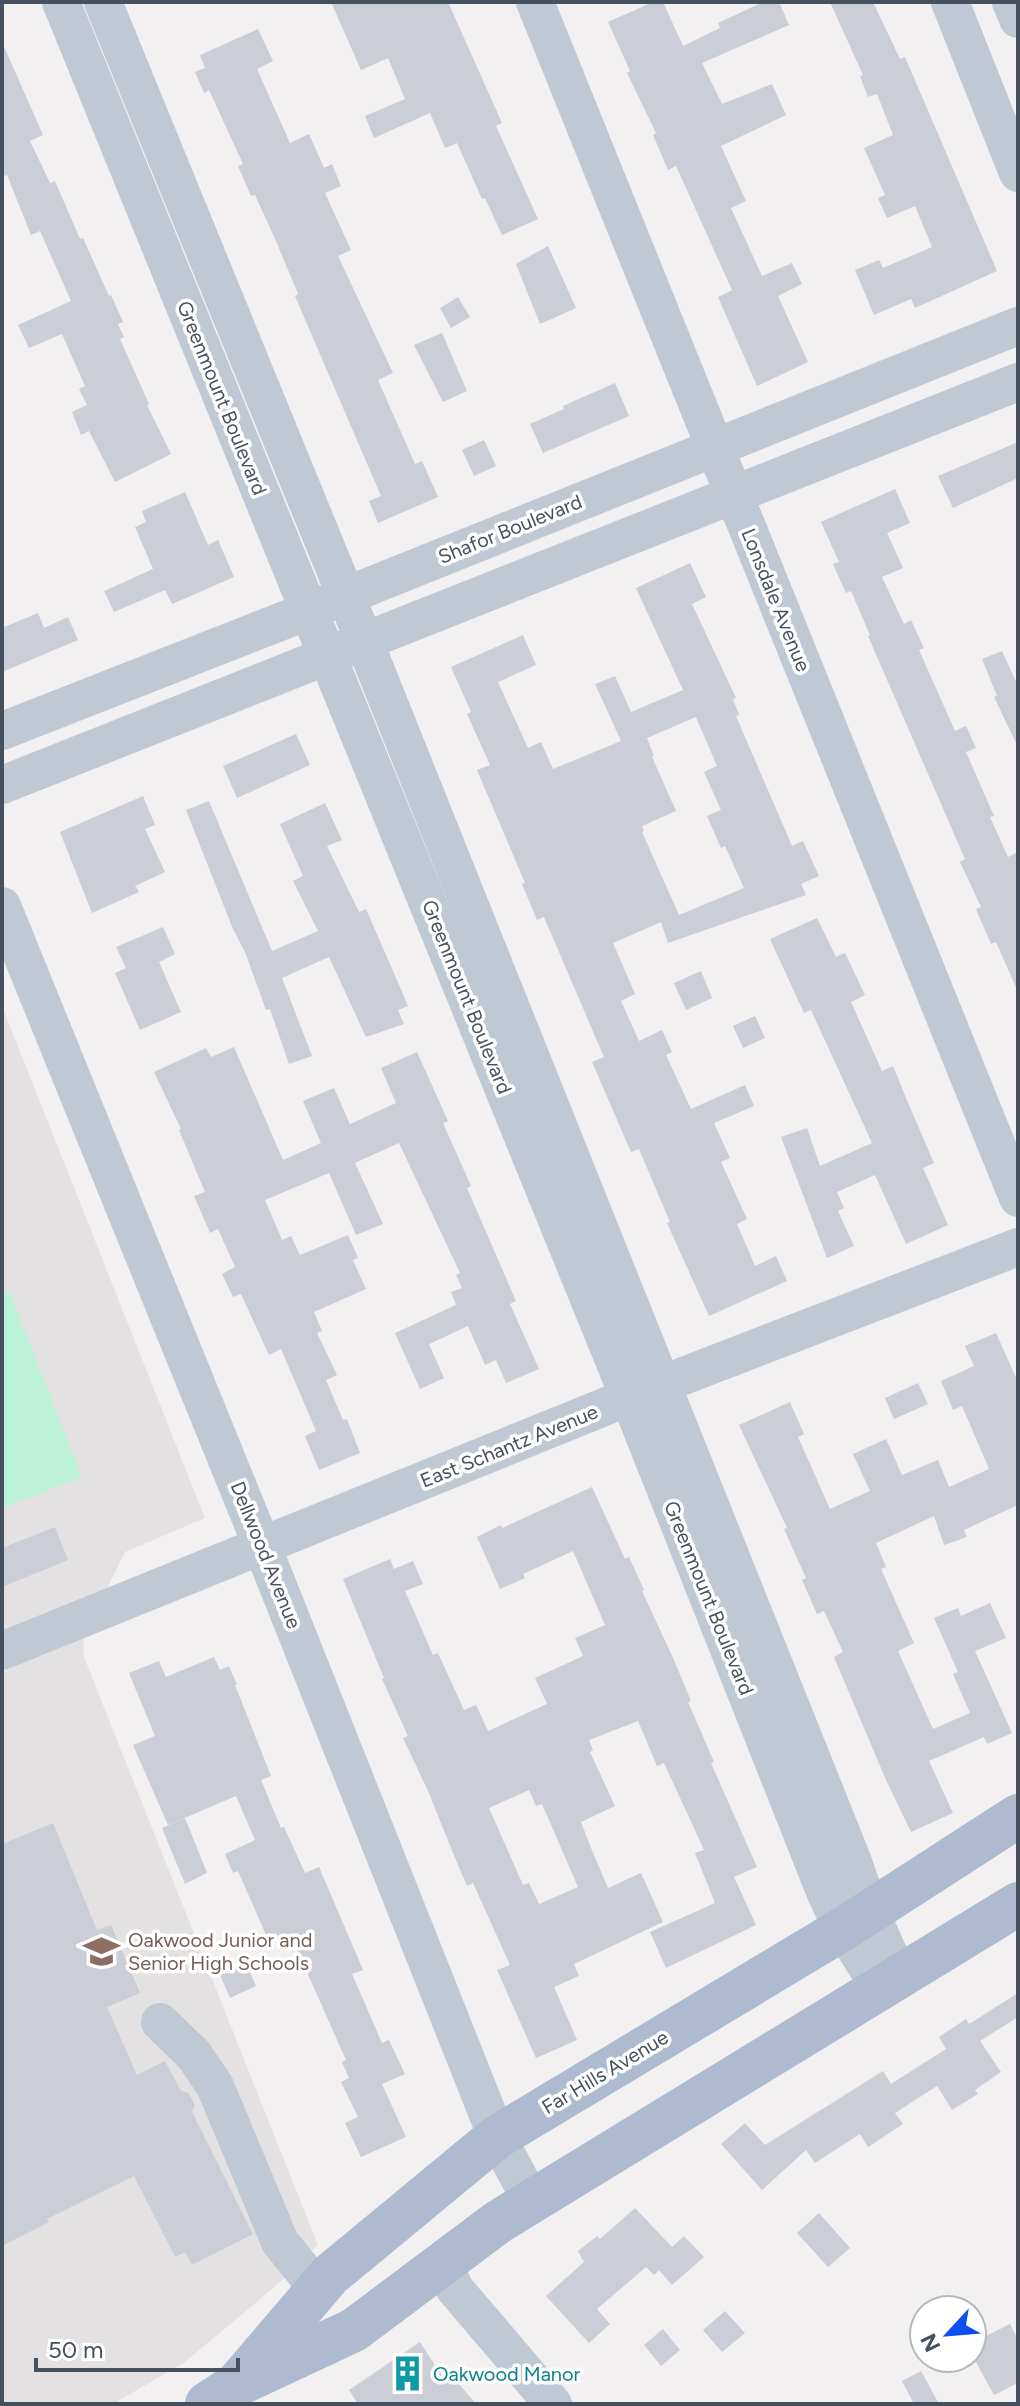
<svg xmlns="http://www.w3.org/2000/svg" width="1020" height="2406" font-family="Figtree,sans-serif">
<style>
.education{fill:#e4e1e2}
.green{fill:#bcf2d8}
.building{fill:#cbced6;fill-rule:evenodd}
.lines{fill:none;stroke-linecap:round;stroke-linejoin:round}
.minor{stroke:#c0c8d3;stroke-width:38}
.major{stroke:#aebad0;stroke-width:44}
.labels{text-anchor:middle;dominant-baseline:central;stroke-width:7;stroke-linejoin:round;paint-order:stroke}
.street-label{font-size:20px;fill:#46505f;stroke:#fff}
.education-label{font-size:20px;fill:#785e54;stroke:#fff;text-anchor:start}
.culture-label{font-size:20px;fill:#0d838f;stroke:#fff;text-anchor:start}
</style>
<rect width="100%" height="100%" fill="#f2f0f0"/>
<path class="education" d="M2,1006l203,512 -80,34 -42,85 1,20 234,588 -41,40 -92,77 -72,42h-111z"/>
<path class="green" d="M9,1291l73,186 -80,31v-214z"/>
<path class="building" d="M331,2h117l54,121 -6,3 42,93 -36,16 -17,-37 -3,1 -25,-56 -12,5 -15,-35 -56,25 -9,-22 40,-17 -17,-41 -27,12z
M653,2h10l20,44 37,-18 -2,-5 45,-21h16l10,23 -87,38 20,41 50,-20 14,31 -65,31 25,55 -15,7 31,68 30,-13 10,21 -24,12 30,66 -51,24 -39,-89 14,-7 -56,-124 -8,4 -15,-35 3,-2 -29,-60 3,-2 -22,-49z
M830,2h43l27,57 5,-2 92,214 -82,37 -4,-9 -37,16 -19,-45 24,-10 4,8 49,-21 -17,-41 -28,12 -9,-20 7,-3 -21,-47 29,-13 -16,-41 -9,3 -8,-21 3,-1z
M258,29l15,32 -16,8 33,74 19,-9 15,34 8,-4 9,22 -16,7 26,57 -13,6 55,117 -15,7 37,84 7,-3 16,36 -60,26 -9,-22 12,-5 -86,-200 3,-2 -22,-53 -21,-46 -4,1 -13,-30 5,-2 -34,-74 -5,3 -9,-21 10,-4 -5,-13z
M2,42l41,93 -13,6 20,42 5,-2 25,58 3,-1 26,58 2,-1 12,27 -5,2 6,13 -4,2 29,65 -2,1 24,49 -56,28 -26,-51 -8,4 -9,-23 15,-7 -8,-16 6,-3 -23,-52 -33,14 -11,-23 53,-24 -31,-70 -9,4 -24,-60 -5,2z
M548,246l28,62 -36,16 -24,-60z
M458,297l12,20 -19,11 -11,-20z
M442,333l25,58 -24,11 -29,-57z
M615,383l14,33 -86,37 -13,-29 34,-15 -1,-3z
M484,440l12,26 -22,10 -12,-26z
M1018,442v36l-65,30 -15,-32z
M895,489l15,34 -23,10 16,35 -21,9 22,47 7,-4 13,28 -5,2 36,81 11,-5 10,22 -10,4 28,64 -4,1 18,40 10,-5v140l-22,-50 -5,2 -15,-35 5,-2 -21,-45 5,-3 -97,-223 2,-1 -19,-44 -5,2 -13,-29 6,-2 -18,-40z
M185,492l23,53 10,-5 16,37 -62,27 -7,-14 -51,22 -10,-21 49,-22 -18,-42 11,-5 -4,-11z
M690,563l16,34 -14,7 44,94 -3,1 6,16 -3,1 56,130 11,-5 16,35 -18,8 5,11 -138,48 -7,-21 -48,21 22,51 -14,7 18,40 23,-11 10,22 -6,3 25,54 54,-24 9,21 -40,17 16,35 -9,4 26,57 -10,5 18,42 21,-10 11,25 -78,35 -42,-93 3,-1 -31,-73 -8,3 -39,-90 12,-5 -60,-140 -7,3 -15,-36 3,-1 -48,-113 13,-5 -23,-51 4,-2 -20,-45 72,-32 13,30 -38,17 30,66 13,-6 12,27 68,-28 -26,-57 20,-8 16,36 52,-22 -47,-102zM696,717l21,49 -13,6 17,38 -14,6 14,32 4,-2 19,42 -65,27 -37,-83 2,-1 -2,-5 34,-15 -24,-54 2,-1 -7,-18z
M38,613l6,15 24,-11 10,23 -76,32v-44z
M1002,651l16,35v61l-24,-50 3,-1 -15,-37z
M296,734l14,31 -73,33 -14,-32z
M143,796l12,29 -10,4 20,43 -30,14 4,6 -47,21 -32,-81z
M209,801l63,150 46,-20 -25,-50 10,-5 -23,-52 45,-21 17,37 -15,6 32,66 7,-3 27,62 15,35 -10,4 6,14 -38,13 -37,-80 -47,21 30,78 -23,8 -19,-55 -4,1 -21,-58 -12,-23 -47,-119z
M817,918l19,39 9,-4 20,42 -14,7 31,69 11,-5 16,39 25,58 -11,5 25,57 -42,19 -31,-69 -38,17 7,16 -6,3 16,35 -27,12 -46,-121 26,-9 13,38 52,-23 -61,-133 -7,3 -34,-74z
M163,927l12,27 -16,8 22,50 -41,18 -25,-57 11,-5 -10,-21z
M701,971l11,27 -26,12 -12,-27z
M755,1016l10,22 -22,10 -10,-22z
M234,1047l49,113 38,-17 -18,-42 31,-13 16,36 46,-21 -15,-35 36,-16 31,69 -5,2 28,63 -4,2 49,113 -6,3 29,65 -33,14 -10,-23 -11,5 -17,-39 -39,18 15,34 -24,11 -25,-56 61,-28 -5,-13 11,-4 -6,-13 4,-2 -61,-130 -44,20 28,61 -27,11 -27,-62 -64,27 17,40 9,-4 9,19 48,-20 10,23 -5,2 13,29 -52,23 8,19 -5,2 20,42 -11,5 17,40 4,-1 13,34 -41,17 -14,-34 11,-5 -35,-82 -12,6 -28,-61 -8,3 -11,-23 13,-7 -17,-38 -8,4 -16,-37 11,-4 -26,-62 2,-1 -27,-57 52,-24 5,9z
M996,1333l22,49v123l-54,25 3,7 -23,8 -10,-29 -58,27 10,24 -5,2 33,74 -16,8 35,78 37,-16 -17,-39 5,-2 -24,-54 24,-10 3,8 29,-13 16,35 -31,13 37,82 -25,11 -3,-7 -55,24 24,52 -42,19 -25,-52 -52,-123 9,-5 -19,-41 -7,3 -15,-34 4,-2 -22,-49 3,-1 -48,-103 51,-23 14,32 -6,3 32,72 40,-18 -17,-37 33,-15 16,36 36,-15 11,27 40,-18 -27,-63 -9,4 -12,-29 33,-15 -9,-20z
M918,1383l10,21 -34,15 -9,-21z
M592,1487l33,72 4,-2 15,33 -2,1 32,69 17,41 -3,1 26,60 -3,1 46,104 -23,10 22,48 -90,43 -16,-36 65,-29 -20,-50 9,-3 -40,-87 -7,3 -19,-45 -49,19 4,10 -3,2 25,54 -34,16 10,26 17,40 33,-15 22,49 -89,42 5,12 -25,11 23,53 -41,18 -39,-88 13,-5 -37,-82 -6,3 -9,-21 -30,-74 -25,-53 5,-2 -26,-57 2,-1 -41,-99 47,-20 4,10 19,-8 10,23 -18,7 28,64 5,-2 26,57 12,-5 12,26 59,-27 -12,-26 48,-22 -8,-18 30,-13 -32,-74 -50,23 2,4 -25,11 -23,-52 24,-12 1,3zM529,1790l7,16 6,-2 36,83 -39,17 -10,-21 -6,2 -34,-77z
M55,1527l13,33 -66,27v-39z
M214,1657l6,13 9,-4 8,19h-2l36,91 -10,4 20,48 3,-1 21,46 14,-6 44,103 -11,4 30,69 7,-3 16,34 -23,10 24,53 -45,20 -16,-34 13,-6 -17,-35 8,-4 -7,-16 4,-2 -56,-126 -20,10 -32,-73 -5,2 -8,-19 30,-14 -19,-44 -68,29 -35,-80 22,-9 -26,-63 30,-12 7,16z
M185,1818l22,55 -22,11 -23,-56z
M53,1823l44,107 14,-5 29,68 -33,14 30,68 28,-14 16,30 7,2 7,12 -3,7 61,122 -61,31 -7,-13 -10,5 -41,-81 -87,43 2,3 -47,24v-402z
M246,1963l10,23 -26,12 -10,-23z
M1018,1993v24l-38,24 21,31 -26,18 3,4 -26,16 -15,-24 -42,27 8,11 -35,23 -8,-13 -45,29 -9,-13 -44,40 -41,-46 24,-21 20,22 118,-74 8,13 55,-35 -7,-12 27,-18 3,5z
M635,2208l37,39 12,-11 20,21 -32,28 -13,-15 -5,5 -8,-8 -49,42 13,15 -21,19 -43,-47 38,-34 -6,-11 19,-15 3,3z
M819,2213l31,35 -22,19 -31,-34z
M725,2311l20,22 -23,19 -19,-22z
M1010,2324l8,16v43l-24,12 -22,-40v-12z
M663,2329l17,21 -19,16 -17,-21z
M420,2342l22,34 6,-5 28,33h-118l-9,-14z
M921,2371l18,33h-25l-12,-23z"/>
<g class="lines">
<path class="minor" d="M61,2l568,1395 197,497 17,35 37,59
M103,2l243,594 507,1266 17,50 29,65
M535,2l483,1196
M950,2l68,171
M1011,2l7,17
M2,731l306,-120 710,-285
M2,785l1016,-403
M2,906l260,640 235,591 35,65
M2,1651l627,-254 389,-150
M160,2022l34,33 21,31 65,156 38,47
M444,2263l10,25 99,116"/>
<path class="major" d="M236,2385l94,-110 167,-138 346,-208 175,-113
M207,2404l29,-19 118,-55 144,-108 520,-318"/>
</g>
<defs>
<symbol id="school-bare" viewBox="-9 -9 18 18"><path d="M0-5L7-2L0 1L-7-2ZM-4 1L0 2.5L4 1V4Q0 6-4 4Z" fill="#8d6e63" stroke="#fff" stroke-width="2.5" paint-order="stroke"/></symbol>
<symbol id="building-bare" viewBox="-9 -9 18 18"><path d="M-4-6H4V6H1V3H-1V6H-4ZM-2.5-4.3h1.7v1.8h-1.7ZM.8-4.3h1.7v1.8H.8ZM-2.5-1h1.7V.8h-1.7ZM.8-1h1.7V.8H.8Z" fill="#0f9aa8" stroke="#fff" stroke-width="2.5" paint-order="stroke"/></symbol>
</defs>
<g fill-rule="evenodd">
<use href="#school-bare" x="76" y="1926" width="51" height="51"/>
<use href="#building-bare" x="382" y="2348" width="51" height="51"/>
</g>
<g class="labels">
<g class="street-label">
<text transform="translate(222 398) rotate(68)">Greenmount Boulevard</text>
<text transform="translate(510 529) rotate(-22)">Shafor Boulevard</text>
<text transform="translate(776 600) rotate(68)">Lonsdale Avenue</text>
<text transform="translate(467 997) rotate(68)">Greenmount Boulevard</text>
<text transform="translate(509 1446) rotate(-22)">East Schantz Avenue</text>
<text transform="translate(266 1555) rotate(68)">Dellwood Avenue</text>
<text transform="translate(709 1598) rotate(68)">Greenmount Boulevard</text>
<text transform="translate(605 2072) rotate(-31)">Far Hills Avenue</text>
</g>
<g class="education-label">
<text x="128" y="1940">Oakwood Junior and<tspan x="128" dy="23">Senior High Schools</tspan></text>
</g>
<g class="culture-label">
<text x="433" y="2374">Oakwood Manor</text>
</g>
</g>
<rect width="1020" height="2406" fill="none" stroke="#46505f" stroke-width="8"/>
<g transform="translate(948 2334) rotate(244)"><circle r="38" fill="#ffffff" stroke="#b5b9bf" stroke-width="2"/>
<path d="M0-6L14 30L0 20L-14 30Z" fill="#0d50ef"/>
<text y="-12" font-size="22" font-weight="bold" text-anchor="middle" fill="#46505f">N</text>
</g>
<path d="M36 2358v12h202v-12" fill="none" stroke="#46505f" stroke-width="4"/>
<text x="48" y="2358" font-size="24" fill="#46505f" stroke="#ffffff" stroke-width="6" paint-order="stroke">50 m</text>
</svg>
